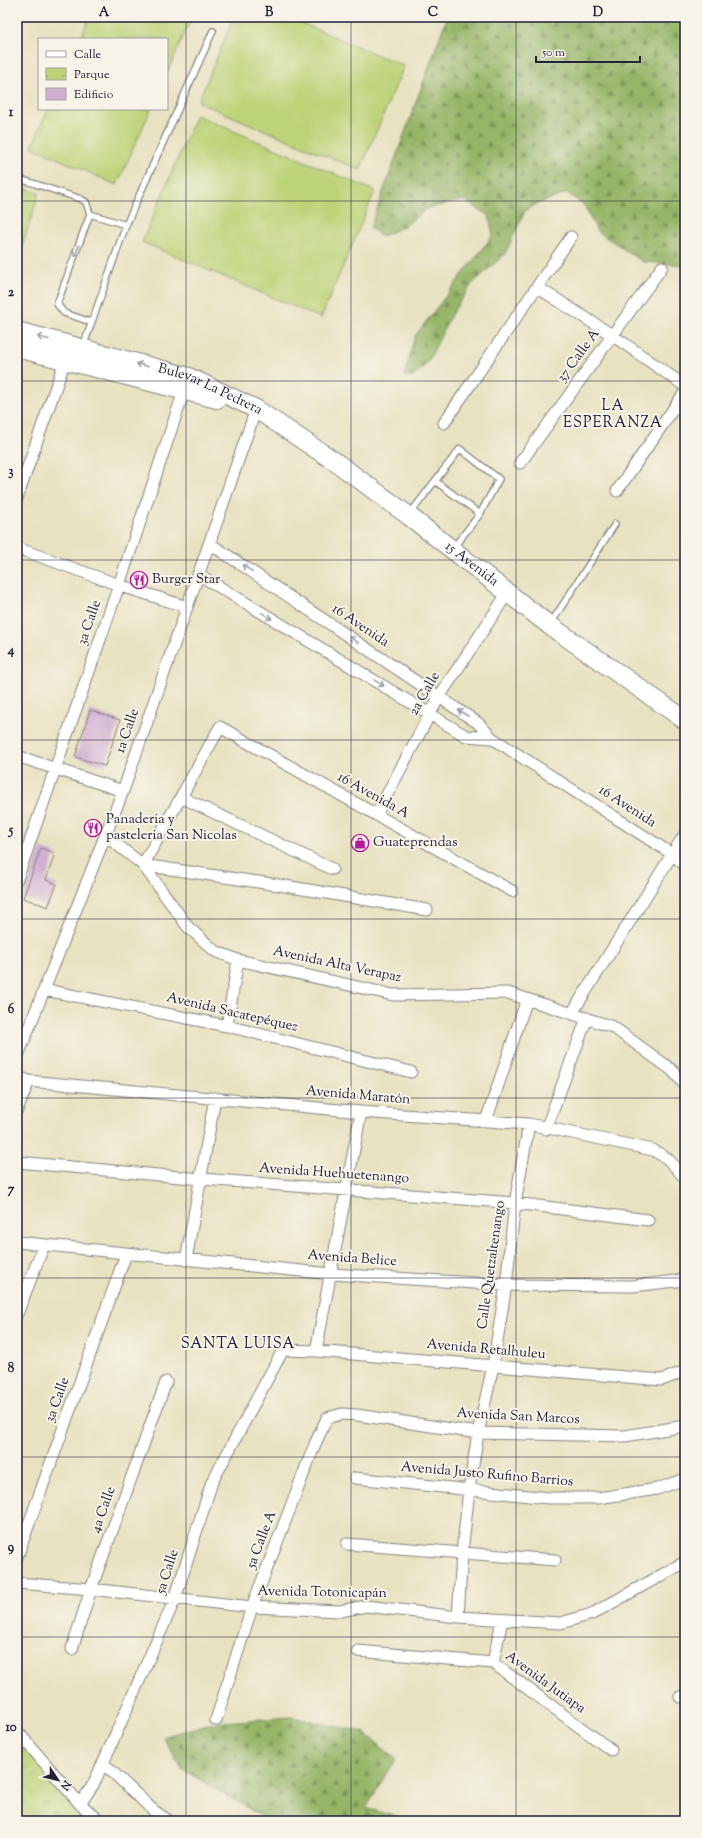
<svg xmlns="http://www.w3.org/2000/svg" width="702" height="1838" font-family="'Sorts Mill Goudy',serif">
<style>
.forest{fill:url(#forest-firs);stroke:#5c6c52}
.park{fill:url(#park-crowns);stroke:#707a5a}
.pitch{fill:#bdd378;stroke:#707a5a}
.building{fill:#d0aed2}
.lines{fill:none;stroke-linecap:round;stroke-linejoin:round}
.lane-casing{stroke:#84827e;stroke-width:8}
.street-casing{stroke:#84827e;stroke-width:13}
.primary-casing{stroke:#84827e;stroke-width:20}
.lane{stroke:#fff;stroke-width:5.5}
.street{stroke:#fff;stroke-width:11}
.primary{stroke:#fff;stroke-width:18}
.oneway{stroke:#9c9ca7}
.grid{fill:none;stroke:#22223b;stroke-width:1;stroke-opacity:0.55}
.labels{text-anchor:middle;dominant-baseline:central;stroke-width:4;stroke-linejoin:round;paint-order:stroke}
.street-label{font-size:14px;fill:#22223b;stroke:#f7f3e8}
.poi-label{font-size:14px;fill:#22223b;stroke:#f7f3e8;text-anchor:start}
.neighbourhood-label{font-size:15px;letter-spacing:1px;fill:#22223b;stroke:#f7f3e8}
.neatline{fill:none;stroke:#22223b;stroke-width:1.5}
.grid-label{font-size:13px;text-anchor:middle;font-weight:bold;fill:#22223b}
</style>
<defs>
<pattern id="forest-firs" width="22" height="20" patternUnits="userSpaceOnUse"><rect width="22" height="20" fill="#96b568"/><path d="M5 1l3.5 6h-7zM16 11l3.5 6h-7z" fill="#7a9357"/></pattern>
<pattern id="park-crowns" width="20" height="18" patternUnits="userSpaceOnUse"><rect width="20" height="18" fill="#bdd378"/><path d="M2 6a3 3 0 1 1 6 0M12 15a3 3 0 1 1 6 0" fill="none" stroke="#a2b569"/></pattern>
</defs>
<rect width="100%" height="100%" fill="#f7f3e8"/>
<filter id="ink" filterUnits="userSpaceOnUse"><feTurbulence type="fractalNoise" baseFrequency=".025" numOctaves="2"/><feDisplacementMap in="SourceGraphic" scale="8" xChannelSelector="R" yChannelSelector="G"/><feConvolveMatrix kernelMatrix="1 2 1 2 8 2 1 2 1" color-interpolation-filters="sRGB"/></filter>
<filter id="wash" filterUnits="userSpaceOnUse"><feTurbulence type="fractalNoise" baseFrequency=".012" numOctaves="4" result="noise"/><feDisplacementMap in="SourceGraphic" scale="16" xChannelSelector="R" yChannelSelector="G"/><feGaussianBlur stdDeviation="0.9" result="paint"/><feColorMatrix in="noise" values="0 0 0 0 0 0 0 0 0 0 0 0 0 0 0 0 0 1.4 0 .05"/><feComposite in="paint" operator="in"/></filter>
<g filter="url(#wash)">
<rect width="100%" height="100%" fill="#e7e2c0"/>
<path class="forest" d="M447,17h238v248l-42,-3 -46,-31 -13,-26 -17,-12 -30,11 -12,7 -20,43 -33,30 -20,29 -24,49 -15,15 -9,-1 11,-40 78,-101 -4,-19 -25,-16 -36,8 -25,19 -21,9 -12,-8z
M291,1717l73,15 32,27 -30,49 44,13h-140l-88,-52 -19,-32 47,-14z"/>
<path class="park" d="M17,1731l83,90h-83z"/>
<path class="pitch" d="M90,17h102l-25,56v-34h-87z
M234,17h53l117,49 -44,104 -162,-68z
M48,109h103l-34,76 -85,-38z
M196,115l179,76 -54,127 -179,-76z
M17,186l22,7 -22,70z"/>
<g id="blocks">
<path class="building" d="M90,710l30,10 -15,46 -30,-9z
M41,848l14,5 -9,27 11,4 -9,23 -25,-9z"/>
</g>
</g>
<g filter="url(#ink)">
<use href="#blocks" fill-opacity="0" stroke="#84827e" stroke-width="1"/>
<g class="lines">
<defs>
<path id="lane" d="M17,178l64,21 5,3 4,12 36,11
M90,214l-33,90 7,9 27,9
M83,347l43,-122 87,-194
M435,481l25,-32 39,30 -19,35 -27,34
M410,514l25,-33 45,33
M551,623l64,-99"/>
<path id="street" d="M537,287l75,48 73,51
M444,423l127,-186
M520,463l142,-196
M617,491l68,-99
M17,498l50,-143
M209,543l269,180 14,15 180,116 13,11
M17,548l102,37 68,22
M198,574l268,162 26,2
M17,756l106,35
M181,797l151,72
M376,815l63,-118 68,-103
M106,836l37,29 45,62 27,24 23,9 155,35 115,-2 105,34 59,43 13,15
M17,879l102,-294 67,-200
M427,910l-142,-24 -142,-21 77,-138 292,164
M45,990l182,36 184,46
M572,1013l113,-179
M227,1026l11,-66
M17,1058l106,-267 133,-382
M17,1077l12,4 332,31 168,12 124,26 15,9 17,19
M17,1110l12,-29
M486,1121l41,-122
M546,1129l41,-111
M17,1162l185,17 313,24 133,17
M17,1242l314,32 175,11 127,1 52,-6
M186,1260l29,-162
M17,1314l27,-69
M316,1351l45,-239
M355,1478l193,20h50l59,-9 28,-10
M347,1544l208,16
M17,1557l109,-303
M17,1583l74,6 161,18 88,4 26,-5 92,11 103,6 31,-9 93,-52
M458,1617l4,-64 7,-63 9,-57 15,-67 13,-81 9,-82 14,-79
M72,1649l19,-60 75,-207
M358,1651l135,12 118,87
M493,1663l9,-43
M680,1697l5,-2
M216,1720l36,-113 63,-163 12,-26 15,-4 15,1 121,18 147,3 60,-10
M17,1731l63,73 20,17
M103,1763l51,48 15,10
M80,1804l13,-19 10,-22 72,-164 37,-117 71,-132 33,1 346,29 23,-9"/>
<g id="primary">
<path id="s1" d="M17,331l172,46 67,32 81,54 72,53 140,109 136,95"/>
<path d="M17,348l200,51"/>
</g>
</defs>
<use href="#lane" class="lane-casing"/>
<use href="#street" class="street-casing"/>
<use href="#primary" class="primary-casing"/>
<use href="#lane" class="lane"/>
<use href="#street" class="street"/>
<use href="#primary" class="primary"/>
</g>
<defs><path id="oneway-shaft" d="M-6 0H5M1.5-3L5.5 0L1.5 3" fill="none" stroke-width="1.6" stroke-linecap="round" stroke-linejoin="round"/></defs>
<g class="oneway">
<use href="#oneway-shaft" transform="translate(77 251) rotate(110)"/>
<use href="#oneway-shaft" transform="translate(43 338) rotate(-165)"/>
<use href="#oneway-shaft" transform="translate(142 365) rotate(-165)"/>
<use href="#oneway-shaft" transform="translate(247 568) rotate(-146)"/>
<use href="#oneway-shaft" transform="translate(267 616) rotate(31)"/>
<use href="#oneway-shaft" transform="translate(354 640) rotate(-146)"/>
<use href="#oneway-shaft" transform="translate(379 683) rotate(31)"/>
<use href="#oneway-shaft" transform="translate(463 713) rotate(-147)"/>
</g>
</g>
<path class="grid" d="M186,17v1804M351,17v1804M516,17v1804M17,201h668M17,381h668M17,560h668M17,740h668M17,919h668M17,1098h668M17,1278h668M17,1457h668M17,1637h668"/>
<defs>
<symbol id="restaurant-ring" viewBox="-11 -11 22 22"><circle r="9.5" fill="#f7f3e8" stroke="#b5179e" stroke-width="1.5"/><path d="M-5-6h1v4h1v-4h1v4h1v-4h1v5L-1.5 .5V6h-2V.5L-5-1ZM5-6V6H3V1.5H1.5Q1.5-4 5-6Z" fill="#b5179e"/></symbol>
<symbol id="shop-ring" viewBox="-11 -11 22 22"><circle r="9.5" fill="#f7f3e8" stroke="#b5179e" stroke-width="1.5"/><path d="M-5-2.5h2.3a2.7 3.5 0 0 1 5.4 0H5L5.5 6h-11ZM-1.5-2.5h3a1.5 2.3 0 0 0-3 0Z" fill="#b5179e"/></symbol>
</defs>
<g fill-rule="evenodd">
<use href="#restaurant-ring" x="129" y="570" width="20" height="20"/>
<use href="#restaurant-ring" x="83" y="818" width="20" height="20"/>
<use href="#shop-ring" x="350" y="833" width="20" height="20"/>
</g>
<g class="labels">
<g class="street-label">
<text transform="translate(579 356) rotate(-54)">37 Calle A</text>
<text stroke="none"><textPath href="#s1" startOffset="202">Bulevar La Pedrera</textPath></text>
<text stroke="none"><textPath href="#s1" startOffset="518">15 Avenida</textPath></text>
<text transform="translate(90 623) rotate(-71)">3a Calle</text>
<text transform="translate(360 626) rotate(34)">16 Avenida</text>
<text transform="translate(425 694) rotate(-60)">2a Calle</text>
<text transform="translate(128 731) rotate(-71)">1a Calle</text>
<text transform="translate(373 796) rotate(29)">16 Avenida A</text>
<text transform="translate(627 807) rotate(33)">16 Avenida</text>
<text transform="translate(337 965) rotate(12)">Avenida Alta Verapaz</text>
<text transform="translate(232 1013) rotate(13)">Avenida Sacatepéquez</text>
<text transform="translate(358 1096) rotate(5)">Avenida Maratón</text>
<text transform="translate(334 1174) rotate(4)">Avenida Huehuetenango</text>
<text transform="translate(352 1259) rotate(4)">Avenida Belice</text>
<text transform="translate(492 1265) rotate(-82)">Calle Quetzaltenango</text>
<text transform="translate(486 1350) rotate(5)">Avenida Retalhuleu</text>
<text transform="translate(58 1400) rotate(-70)">3a Calle</text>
<text transform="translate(518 1417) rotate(3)">Avenida San Marcos</text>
<text transform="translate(487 1475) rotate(5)">Avenida Justo Rufino Barrios</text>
<text transform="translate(104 1510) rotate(-70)">4a Calle</text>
<text transform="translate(262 1540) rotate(-69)">5a Calle A</text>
<text transform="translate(168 1572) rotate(-72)">5a Calle</text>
<text transform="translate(322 1593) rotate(1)">Avenida Totonicapán</text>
<text transform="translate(545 1683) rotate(36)">Avenida Jutiapa</text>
</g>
<g class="poi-label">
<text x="152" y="580">Burger Star</text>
<text x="106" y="820">Panadería y<tspan x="106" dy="16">pasteleria San Nicolas</tspan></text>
<text x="373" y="843">Guateprendas</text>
</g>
<g class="neighbourhood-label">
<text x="613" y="406">LA<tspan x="613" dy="17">ESPERANZA</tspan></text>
<text x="238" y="1344">SANTA LUISA</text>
</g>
</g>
<rect width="702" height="1838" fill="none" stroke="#f7f3e8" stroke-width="44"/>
<rect x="38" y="38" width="130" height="72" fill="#f7f3e8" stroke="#a29fa3"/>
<rect x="46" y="51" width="20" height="6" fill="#ffffff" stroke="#a29fa3"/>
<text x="74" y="58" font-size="12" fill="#22223b">Calle</text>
<rect x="46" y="68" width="20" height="12" fill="url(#park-crowns)" stroke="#a29fa3"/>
<text x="74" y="78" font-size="12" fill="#22223b">Parque</text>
<rect x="46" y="88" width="20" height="12" fill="#d0aed2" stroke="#a29fa3"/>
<text x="74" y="98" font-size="12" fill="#22223b">Edificio</text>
<g transform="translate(58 1780) rotate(125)" stroke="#f7f3e8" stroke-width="3" paint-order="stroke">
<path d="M0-3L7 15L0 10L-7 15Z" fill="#22223b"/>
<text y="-6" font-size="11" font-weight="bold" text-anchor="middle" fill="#22223b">N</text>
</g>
<path d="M536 56v6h104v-6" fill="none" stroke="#22223b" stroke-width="2"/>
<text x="542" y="56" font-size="12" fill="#22223b" stroke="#f7f3e8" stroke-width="3" paint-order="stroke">50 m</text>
<rect x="22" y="22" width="658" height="1794" class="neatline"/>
<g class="grid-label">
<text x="104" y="16">A</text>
<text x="269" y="16">B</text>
<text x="433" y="16">C</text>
<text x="598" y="16">D</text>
<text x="11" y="116">1</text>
<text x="11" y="296">2</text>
<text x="11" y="475">3</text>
<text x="11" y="654">4</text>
<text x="11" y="834">5</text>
<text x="11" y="1013">6</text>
<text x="11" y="1193">7</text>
<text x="11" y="1372">8</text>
<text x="11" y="1551">9</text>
<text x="11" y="1731">10</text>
</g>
</svg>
